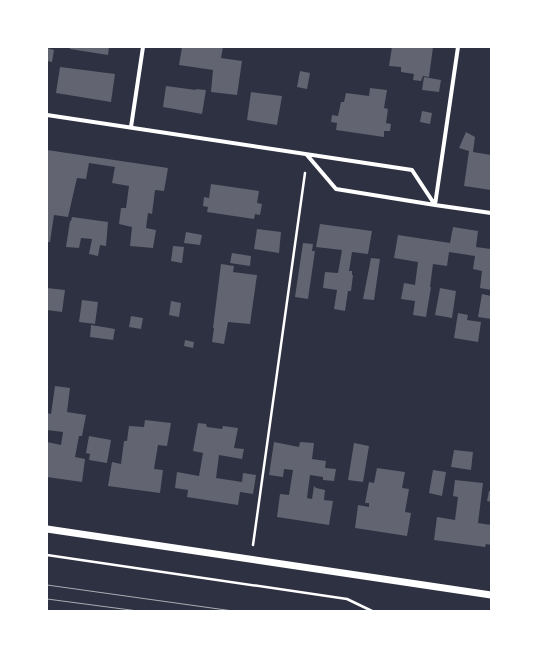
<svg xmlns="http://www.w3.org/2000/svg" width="538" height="658" font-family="'Fira Sans',sans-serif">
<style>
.building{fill:#626471}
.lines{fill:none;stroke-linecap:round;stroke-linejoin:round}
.path{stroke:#fff;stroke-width:2.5}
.minor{stroke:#fff;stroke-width:4}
.tertiary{stroke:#fff;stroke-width:7}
.tram{stroke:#abadb3;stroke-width:1}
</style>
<rect width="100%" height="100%" fill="#2d3142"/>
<path class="building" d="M70,47h39l-1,8 -38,-6z
M182,47h41l-2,11 21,3 -5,34 -26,-3 2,-22 -34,-5z
M392,47h41l-4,30 -6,-1 -2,5 -8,-1 1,-6 -13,-2v-5l-12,-1z
M47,48l7,2 -2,12 -5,-1z
M60,67l55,7 -4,28 -55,-9z
M300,71l10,2 -3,16 -10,-2z
M424,77l17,3 -2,12 -17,-2z
M166,86l30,4v-1l10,1 -4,24 -39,-7z
M370,88l17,2 -3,18 4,1 -2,14 5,1 -1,7h-6v6l-48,-7 1,-7 -6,-1 1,-7 6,1 3,-14h3l2,-9 23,3z
M251,92l31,4 -5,29 -30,-5z
M422,111l10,2 -2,11 -10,-2z
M466,132l9,5 -2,15 18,3v35l-27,-4 5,-35 -10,-3z
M47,150l121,18 -4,23 -9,-1 -3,24 -4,-1 -2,15 10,2 -3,18 -23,-2 2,-19 -13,-3 2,-16h5l3,-22 -17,-3 3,-16 -26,-4 -3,16 -9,-1 -9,39 -14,-2 -4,27h-3z
M211,184l48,7 -2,12 5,1 -2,11 -5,-1 -1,5 -47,-7 1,-5 -5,-1 1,-9 5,1z
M72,217l36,5 -2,24 -6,-1 -2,11 -9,-2 3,-15 -11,-1 -2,10 -13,-1 4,-26h1z
M320,224l52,7 -4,23 -16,-2 -3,19h3v4h1l-2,16h-3l-3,20 -11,-2 3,-19 -14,-2 2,-16 13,1 4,-23 -26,-3z
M453,227l25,4 -2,16 15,2v41l-11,-2 2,-17 -9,-2 2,-13 -26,-4 -2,14 -14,-2 -3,23h1l-5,30 -13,-2 2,-14 -14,-2 3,-16 11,2 3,-23 -24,-4 4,-23 52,8z
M257,229l24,3 -2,21 -25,-4z
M186,232l16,3 -2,10 -16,-2z
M303,243l10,1 -1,7h3l-7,48 -13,-2z
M173,246l11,1 -2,16 -11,-2z
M232,253l19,3 -1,10 -20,-3z
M371,258l9,1 -6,41 -11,-1z
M221,264l13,2 -1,6 24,3 -7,49 -22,-2 -4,22 -12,-2 2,-14h-1z
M47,288l18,2 -3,22 -15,-2z
M440,288l16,3 -4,27 -17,-3z
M482,294l9,2v23l-13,-2z
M82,300l16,2 -3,22 -16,-2z
M171,301l10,2 -2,14 -10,-2z
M458,313l10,2 -1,5 14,2 -3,20 -24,-4z
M131,316l12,2 -2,11 -12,-2z
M91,325l24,4 -2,11 -23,-3z
M185,340l9,2 -1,6 -9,-2z
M55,386l15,2 -3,24 19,3 -4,21h-3l-4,21 10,2 -3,23 -35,-5v-35l14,3 2,-13 -16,-2v-17l4,1z
M145,420l26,3 -4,23 -9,-1 -4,24 9,1 -3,23 -52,-7 4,-24 9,2 3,-23h3l2,-15 15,1z
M198,423l8,1 1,3 15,2 1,-3 15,2 -4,20 10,1 -2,10 -23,-4 -3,23 26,4 1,-9 13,2 -3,19 -13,-2 -2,13 -51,-8 1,-7 -13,-2 2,-16 22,4 4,-23 -10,-2z
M89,436l22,4 -4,23 -18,-3 1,-6 -4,-1z
M274,442l25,5 1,-5 14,1 -2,16 14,2 -1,7 11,1 -2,12 -11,-1v-3l-13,-2 -3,23 5,1 2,-13 2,2 9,2 -1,10 9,1 -4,24 -52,-8 3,-23 9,1 4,-25 -9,-1 -1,8 -14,-2z
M354,443l15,3 -6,36 -15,-2z
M454,450l19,2 -2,18 -20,-3z
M377,468l28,4 -3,16 7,1 -4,23 6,1 -4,23 -52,-8 3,-23 11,2v-4h-4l4,-21 5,1z
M433,470l13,2 -4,24 -13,-3z
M455,480l28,3 -5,40 13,2v20l-5,-1 -1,3 -51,-7 3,-23 18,3 3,-23 -5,-1z
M489,491h2v11l-4,-1z"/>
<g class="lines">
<path class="path" d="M253,545l52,-372
M47,555l300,44 25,12"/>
<path class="minor" d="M47,115l365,55 23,35 56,8
M131,127l12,-80
M307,155l29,34 99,16 23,-158"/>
<path class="tertiary" d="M47,529l444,66"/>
<path class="tram" d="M47,585l186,26
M47,599l91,12"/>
</g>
<rect width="538" height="658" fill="none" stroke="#ffffff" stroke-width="96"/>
</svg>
